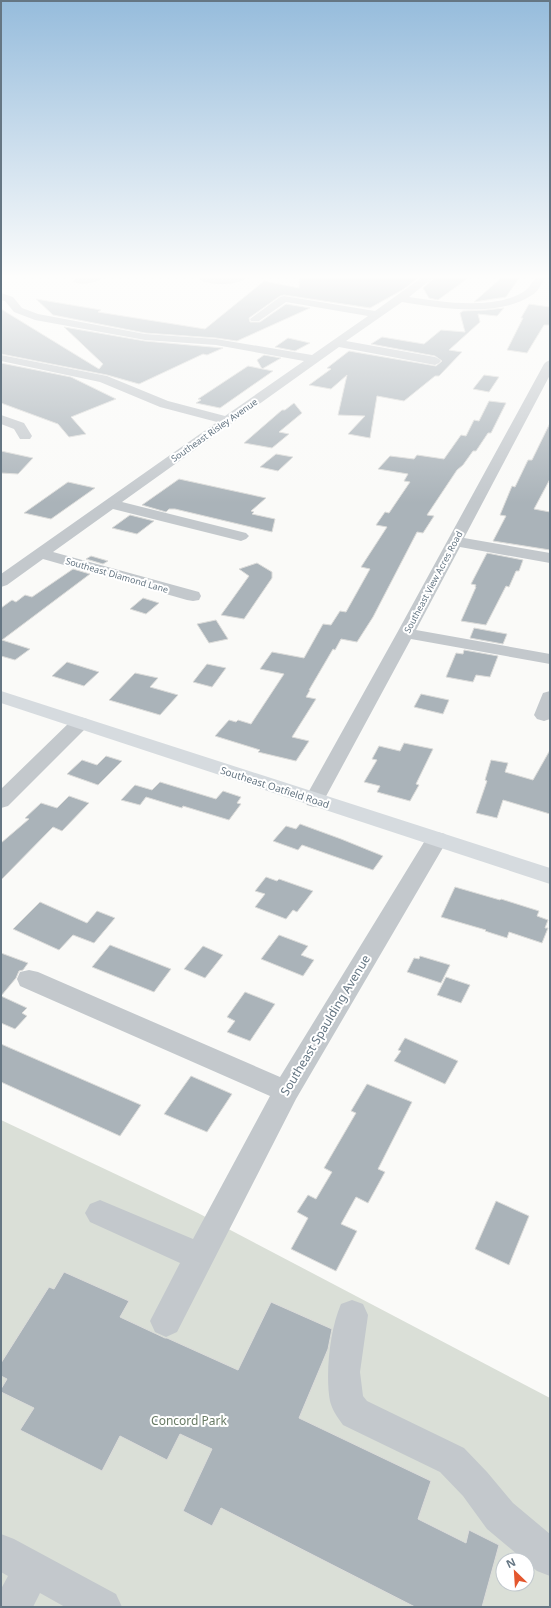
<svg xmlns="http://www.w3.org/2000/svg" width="551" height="1608" font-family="'Noto Sans',sans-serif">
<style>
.green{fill:#dadfd7;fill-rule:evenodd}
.building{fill:#aab3b9;stroke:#dcdcda}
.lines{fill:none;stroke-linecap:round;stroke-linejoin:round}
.minor{fill:#c3c8cc;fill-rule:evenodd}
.major{fill:#d6dbdf;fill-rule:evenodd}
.labels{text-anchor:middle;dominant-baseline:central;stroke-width:4;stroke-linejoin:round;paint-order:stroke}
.far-street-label{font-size:9px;fill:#657683;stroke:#fff}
.street-label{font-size:10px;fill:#657683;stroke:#fff}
.near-street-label{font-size:12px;fill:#657683;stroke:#fff}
.near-park-label{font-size:12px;fill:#687a64;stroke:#fff}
</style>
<rect width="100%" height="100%" fill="#fafaf8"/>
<path class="green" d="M1,1120l197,93 352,185v209h-549zM503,1560h24v24h-24z"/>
<path class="building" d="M300,278h118l-14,11 -34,19 -86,-13 -4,1 -31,22 1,4h10l26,-18 24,4 -73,33 -21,-3 -71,-5 -92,-18 -17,-16 65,11 -3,2 107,17 59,-48 35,7z
M434,278h34l-30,22 -9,-2 -6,-10z
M501,278h18l-13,19 -32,5z
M529,304l21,3v18h-6l-17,28 -20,-3 16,-32h-2z
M504,308l-7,8 -19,-2 2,8 -31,28 13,2 -23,24h-4l-31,25 -27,-5 -7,42 -22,-4 17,-18 -27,-1 9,-40 -16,14 -22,-4 22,-16 -4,-1 22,-17 87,15 6,-5 -7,-5 -64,-12 11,-7 42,7 17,-14 24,2 -5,-19 3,-2 23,-1z
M1,309l98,60 4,-5 -39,-37 81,14 78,7 -16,7 -4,-1 -64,30 -32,-9 -106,-21z
M288,338l22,5 -15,8 -20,-4z
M264,355l17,3 -19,11 -5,-9z
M1,363l70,14 45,22 -45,18 15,17 -17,3 -11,-13 -57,-21z
M248,366l25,5 -53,37 -24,-5 5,-3 -3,-1z
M484,375l15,2 -10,15 -16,-3z
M489,401l17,2 -15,30h-3l-12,18h-3l-10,14 -6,5 -30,45 7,1 -11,17 -6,-1 -44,85 -16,25 -16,-3 -6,11 -2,-1 -24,41h1l-4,7 10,2 -24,38 17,4 -13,20 -38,-9 2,-2 -45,-14 14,-16 7,2 2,-2 13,4 33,-50 -24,-5 12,-17 32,6 19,-34 8,1 9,-14 6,1 24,-43 -9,-2 26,-40 -11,-2 9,-13 4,1 21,-31 -6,-1 4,-7 -30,-5 12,-13 24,3 3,-4 27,4 17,-24 5,1 8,-16 5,1z
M294,403l8,10 -23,19 10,2 -17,14 -28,-5 38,-33h3z
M550,423v56l-16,30 16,3v38l-57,-9 13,-25 -6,-1 12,-29 3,1 13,-27h4z
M1,451l32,7 -15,16 -17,-1z
M276,454l17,3 -15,14 -18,-4z
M179,479l87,19 -15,13 3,1 -2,2 23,5 -3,13 -97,-23h-6l-3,3 -24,-7z
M68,482l27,6 -44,31 -27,-6z
M130,515l24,6 -17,13 -25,-6z
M487,553l36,7 -4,11h-3l-7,16 -3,-1 -20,39 -25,-4 15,-34h-1l1,-2 -5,-1z
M91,556l17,5 -5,3 -17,-5z
M257,563l15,9v6l-28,41 -23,-4 28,-39 -10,-7z
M73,569l17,5 -88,66 28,9 -15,11 -14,-4v-48l11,-8 4,2 9,-7 7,2z
M143,598l16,5 -13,11 -16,-5z
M216,620l12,19 -19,4 -12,-19z
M474,628l33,6 -4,10 -33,-6z
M464,650l34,6 -8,21 -14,-2 -3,7 -27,-5 10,-24 7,1z
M67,662l32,10 -15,14 -32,-10z
M207,664l19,4 -14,19 -19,-5z
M135,673l23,5 -8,9 28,8 -18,20 -51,-15z
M421,694l28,6 -6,14 -29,-7z
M404,743l29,6 -17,35 3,1 -9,16 -33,-9 3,-6 -16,-4 13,-22 -5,-1 7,-13 21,5z
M550,750v64l-47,-14 -6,18 -21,-5 11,-32 -2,-1 6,-20 17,3 -3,9 28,8z
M106,756l16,5 -24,24 -31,-11 15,-14 15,5z
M160,782l56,17 7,-8 18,6 -4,6 4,1 -12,16 -46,-14 -1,2 -36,-11 -6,8 -19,-5 14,-15 17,5z
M69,796l20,7 -27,28 -9,-4 -52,53v-37l28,-24 -4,-1 16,-15 16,5z
M300,824l41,15 42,17 -10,14 -71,-25 -4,5 -25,-9 13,-15 10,3z
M266,877l11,4 2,-2 34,12 -16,21 -4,-2 -7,9 -31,-12 10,-13 -10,-3z
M455,887l45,13 1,-1 38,12 -2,5 11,4 -3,8h3l-6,15 -33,-11 -2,6 -22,-7 1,-1 -45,-13z
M40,902l47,21 10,-12 18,7 -21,25 -21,-8 -14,15 -46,-21z
M279,935l29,11 -7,9 13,5 -11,16 -42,-17z
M110,945l61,24 -17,23 -62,-25z
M203,946l20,9 -18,23 -21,-9z
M1,953l27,10 -5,7 -4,1 -3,7 -15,18z
M420,956l30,9 -9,18 -34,-11 7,-14 5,1z
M446,977l24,8 -9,18 -24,-8z
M245,992l30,12 -25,37 -23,-9 8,-11 -8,-4z
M1,996l26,12 -5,5 5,3 -12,13 -14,-6z
M405,1038l53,23 -13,23 -51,-23 7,-10 -3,-1z
M1,1044l140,61 -21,31 -119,-54z
M191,1076l41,18 -25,38 -43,-18z
M367,1084l45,18 -34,67 7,3 -17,31 -12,-6 -15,27 16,7 -21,40 -45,-22 17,-31 -11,-6 11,-17 8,4 16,-27 -8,-4 32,-55 -5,-2z
M496,1201l33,15 -20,49 -34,-16z
M64,1272l65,29 -9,16 45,21h2l71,32 33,-68 61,27 -4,20 -29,69 132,63 -13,38 48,24 3,-13 30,15 -17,62h-67l-194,-99 -9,18 -29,-15 29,-62 -32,-15 -13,26 -47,-24 -18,35 -82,-41 14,-22 -33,-16v-3l6,-10 -6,-3v-13l48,-76 5,2z"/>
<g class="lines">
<path class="minor" d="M77,278h26c-6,5 -25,8 -30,3z
M198,278h48c-8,8 -40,8 -48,0z
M421,278h12l-24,19c32,5 89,14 117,-7 4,-3 6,-8 9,-12h10c-4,6 -7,14 -13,17 -34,23 -92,13 -130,7l-56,39 89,16 4,2 2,2 -2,2 -4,2 -96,-18 -217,155 124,31 3,3 -3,3 -5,2 -128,-32 -60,43 146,40 2,4 -2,4 -6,1 -6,-1 -144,-41 -36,26 -6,2v-13l216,-152 -57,-15 -60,-25 -99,-21v-6l106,21 61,25 57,15 79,-55 -88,-16 -71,-5 -110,-20 -21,-8 -9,-11 -4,-1v-7l12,4 9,11 16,6 107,20 71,5 96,16 56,-39 -82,-14 -27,19h-8l-1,-2 30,-22 4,-1 91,15z
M550,360v15l-86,163 86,15v10l-90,-16 -44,83 134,24v10l-139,-25 -87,161 -3,5 -7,2 -7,-2 -3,-5 93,-167 147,-269 2,-2z
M1,415l23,8 8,13 -2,3h-10l-6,-10 -13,-5z
M550,691v28l-6,2 -7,-2 -3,-4 9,-22z
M80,717l7,2 3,4 -3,4 -79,79 -7,2v-19l72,-70z
M437,832l8,2 3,5 -152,260 -119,233 -11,5 -11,-5 -5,-11 30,-58 -90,-41 -5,-9 5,-9 10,-4 93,39 77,-143 -250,-110 -3,-7 3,-7 9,-2 9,2 242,105 149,-243z
M352,1300l11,4 5,11 -8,57 3,24 4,5 97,47 23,24 26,31 37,31v42l-13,-5 -10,-8v-3h-3l-37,-31 -24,-33 -23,-24 -97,-47c-5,-7 -11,-15 -13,-24 -5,-27 0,-72 11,-97z
M1,1534l13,5 102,55 6,13h-57l-25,-14 -7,14h-32v-18l7,-13 -7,-4z"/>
<path class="major" d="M1,691l549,177v16l-549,-181z"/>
</g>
<linearGradient id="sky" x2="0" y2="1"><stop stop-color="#96bcdc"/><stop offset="0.55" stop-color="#fdfdfc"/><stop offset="1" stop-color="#fdfdfc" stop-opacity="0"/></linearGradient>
<rect width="551" height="503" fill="url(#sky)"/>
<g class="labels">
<g class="far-street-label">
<text transform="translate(214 430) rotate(-35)">Southeast Risley Avenue</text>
<text transform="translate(117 575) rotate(16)">Southeast Diamond Lane</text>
<text transform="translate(433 582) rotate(-62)">Southeast View Acres Road</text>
</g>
<g class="street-label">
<text transform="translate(275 787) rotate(18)">Southeast Oatfield Road</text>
</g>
<g class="near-street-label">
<text transform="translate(325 1025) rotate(-59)">Southeast Spaulding Avenue</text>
</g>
<g class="near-park-label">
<text x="189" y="1420">Concord Park</text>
</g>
</g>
<rect width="551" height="1608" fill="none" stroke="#657683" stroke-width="4"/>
<g transform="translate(515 1572) rotate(335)"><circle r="19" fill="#ffffff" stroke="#c1c8cd"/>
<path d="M0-3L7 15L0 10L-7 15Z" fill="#e4572e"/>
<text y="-6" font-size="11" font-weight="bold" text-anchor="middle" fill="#657683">N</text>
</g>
</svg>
